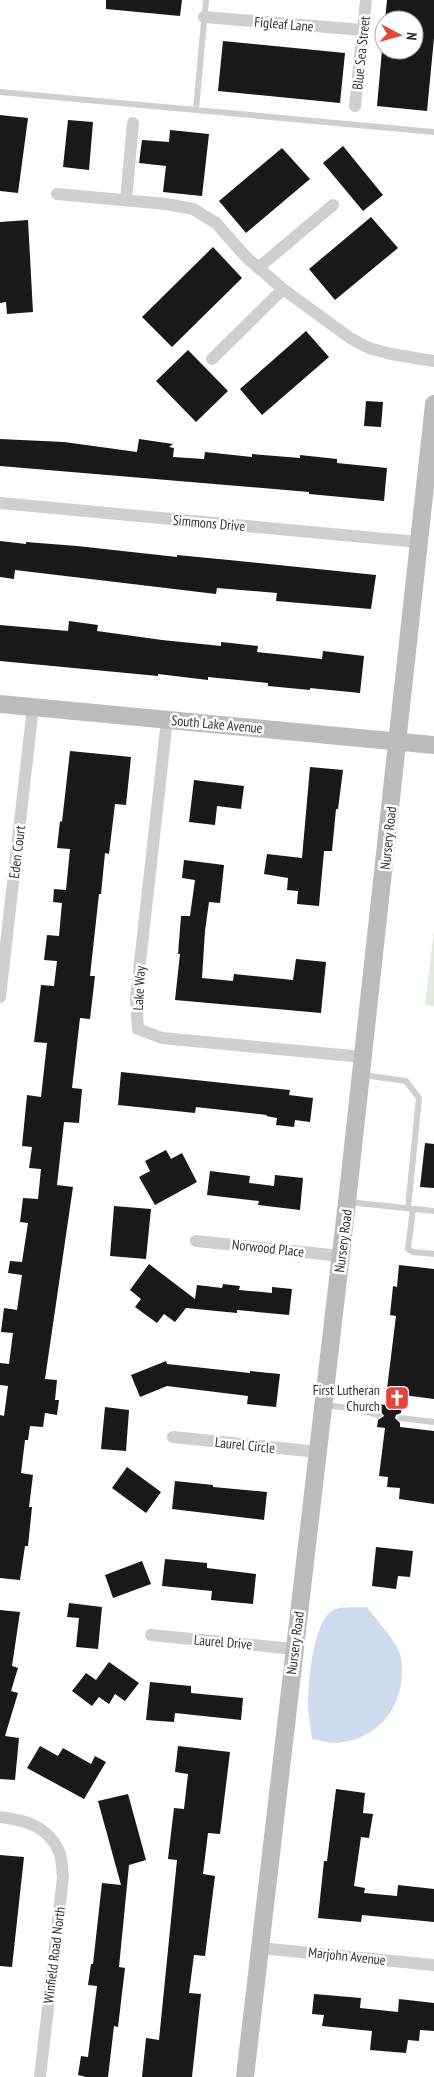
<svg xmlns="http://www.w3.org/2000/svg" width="434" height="2077" font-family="'PT Sans Narrow',sans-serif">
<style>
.green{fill:#e3ebde}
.water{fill:#cedced}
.building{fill:#191919}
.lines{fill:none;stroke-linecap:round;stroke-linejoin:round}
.lane{stroke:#cfcfcf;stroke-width:6}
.street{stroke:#cfcfcf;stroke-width:12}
.secondary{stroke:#bcbcbc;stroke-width:18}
.labels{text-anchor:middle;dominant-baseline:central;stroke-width:5;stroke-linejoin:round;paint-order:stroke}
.street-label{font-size:14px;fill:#323232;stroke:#fff}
.poi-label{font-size:14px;fill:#323232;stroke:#fff;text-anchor:end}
</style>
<rect width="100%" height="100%" fill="#fff"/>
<path class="green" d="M434,930v76l-9,-1z"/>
<path class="water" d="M367,1607c9,13 32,36 34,51 7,44 -21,83 -66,85 -8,0 -16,-3 -23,-4 -1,-10 -3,-21 -4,-31 0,-22 4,-86 25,-98 8,-4 25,-2 34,-3z"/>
<path class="building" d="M106,0h76l-2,16 -74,-7z
M387,0h47v38l-7,73 -50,-5 5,-56h32v-30h-29z
M223,41l122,12 -5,50 -122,-12z
M0,115l28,3 -10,75 -18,-2z
M68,120l25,2 -4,48 -26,-3z
M170,130l39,4 -7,62 -39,-4 3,-26 -27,-3 3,-23 27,2z
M343,146l40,49 -20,16 -40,-48z
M282,148l28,31 -64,54 -27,-32z
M371,217l27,31 -63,52 -26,-31z
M28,220l5,92 -26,2 -1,-12 -6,1v-81z
M213,247l29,31 -70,69 -30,-30z
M306,331l23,26 -67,58 -22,-26z
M188,350l40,41 -32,31 -40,-41z
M366,401l17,1 -2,25 -17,-1z
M0,439l64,3 73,10 2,-13 34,5 -4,3 5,1 -1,9 31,2 1,-7 47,5v-3l48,4v-3l37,4v4l50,5 -3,33 -75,-7v-2l-309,-26z
M0,541l26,3v-2l51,4 100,11v-2l52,5 147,15 -5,34 -95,-8 1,-8 -60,-5 -1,6 -201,-24 -1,9 -14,-2z
M69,621l29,4 -1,6 65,9 59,6v-4l37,4 -1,6 65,7 1,-8 41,5 -4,37 -50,-5v2l-42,-4v-3l-60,-6v3l-50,-6v2l-158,-15v-36l68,6z
M70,751l61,6 -5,48 -11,-1 -6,50 -4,-1 -4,41h-2l-9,82h5l-5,43 -10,-1 -8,70 10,1 -3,34 -15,-1 -7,63 16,2 -28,192 12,1 -2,20h4l-2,15 -12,-2 -2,14 -13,-1 -2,14h-3l-4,33 12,2 -4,32h3l-4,39h-3l-5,34 -20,-2v-163l4,1 4,-30 -8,-1v-22l9,1 4,-31 -12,-1 3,-24 13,2 5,-35 -14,-2 2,-12 12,1 6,-39 -8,-1 3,-24 15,1 3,-30 -12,-1 3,-21 -10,-1 5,-51 14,2 6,-54 -13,-1 7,-57 13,1 3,-25 -13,-1 3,-25 12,1 3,-33 -9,-1 1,-13 12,1 4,-41 -13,-1 3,-27 2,1z
M310,767l33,3 -5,39h-2l-4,42h-8l-5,55 -22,-2 1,-13 -11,-1 1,-12 -24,-4 3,-20 35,4z
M194,780l50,6 -3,23 -24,-3 -2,19 -26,-3z
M184,860l40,5 -4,38 -11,-1 -4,29 -3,47 31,3 1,-7 59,6 3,-21 30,3 -5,51 -146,-13 5,-46h-2l3,-38h9l5,-36 -13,-2z
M121,1072l169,18 -1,5 24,3 -3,24 -15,-2 -1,7 -18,-2 1,-7 -11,-2 1,-1 -71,-8 -1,6 -77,-8z
M425,1143l9,1v44l-14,-1z
M166,1150l5,9 11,-6 15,29 -42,23 -16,-28 11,-6 -5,-10z
M210,1171l40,5 -1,7 25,3 1,-11 28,3 -3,32 -42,-5 1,-4 -52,-6z
M114,1206l37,3 -5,50 -36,-3z
M149,1264l46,35 2,-14 25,3 1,-4 17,2 -1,4 33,3v-6l20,2 -3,26 -52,-5v3l-51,-5 -11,14 -11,-8 -7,9 -22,-16 6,-8 -11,-9z
M399,1265l35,4v130l-31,-4 -2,18 -5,2 -1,3 5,5v4l34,4v73l-35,-5 1,-11 -13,-1 1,-10 -9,-1 6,-48 -8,-1 1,-7 6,-4 -4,-6v-6l5,1 11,-89 -6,-1 3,-29 4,1z
M166,1361l1,3 83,9v-2l30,3 -4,33 -29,-3 1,-8 -81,-10 -27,11 -9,-22z
M105,1407l24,3 -3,41 -25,-2z
M127,1467l34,25 -15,21 -34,-25z
M175,1481l38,4v2l54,5 -3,28 -92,-11z
M376,1547l37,4 -3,26 -12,-1 -2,13 -24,-3z
M165,1559l42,4v5l49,6 -3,30 -42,-4 1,-9 -50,-5z
M142,1561l9,23 -38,14 -8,-23z
M69,1603l33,4 -4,42 -22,-2 3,-29 -12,-1z
M0,1610l20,2 -8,54 6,2 -7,23 7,2 -13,43 14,2 -4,42 -15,-1z
M109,1662l30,21 -14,18 -10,-7 -6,10 -10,-7 -7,9 -20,-15 14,-18 10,7z
M150,1682l41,4v7l52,5 -2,22 -66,-7 -1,9 -28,-2z
M40,1746l18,10 5,-8 28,16 4,-8 11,6 -22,37 -57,-31z
M178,1746l52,6 -10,82 -12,-1 -5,41 12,2 -10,80 -11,-1 -5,38 12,1 -9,83h-50l4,-39 13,2 18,-180 -9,-1 6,-51 10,1 4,-35 -13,-2z
M336,1789l29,4 -2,20 10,1 -4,24 -8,-1 -7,49 11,2 -1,5 33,3 1,-11 36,4v33l-72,-7 -1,7 -43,-4 6,-57h3z
M128,1794l18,66 -17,5 -10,102 6,1 -7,59 -4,-1 -6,51h-22l-8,-2 3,-19 7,1 9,-71 -9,-1 3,-21h2l9,-81 19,2 -23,-84z
M0,1855l24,2 -12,110 -12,-1z
M314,1994l47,4 -1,10 38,4 1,-13 35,4v28l-14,-1 -1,11 -11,-1 -2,13 -36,-3 2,-19 -50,-5 2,-11 -12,-1z"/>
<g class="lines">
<path class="lane" d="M0,92l434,40
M196,109l10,-109
M363,1075l43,6 13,17 -11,110
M348,1202l86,9
M413,1209l-5,40 5,3 21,2
M325,1405l25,3 29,7
M400,1418l34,4"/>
<path class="street" d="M204,17l159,13
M355,106l11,-106
M57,194l109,10 27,5 23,14 30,34 37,32 67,49 19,10 22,6 43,7
M126,200l7,-77
M258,268l75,-63
M212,359l71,-70
M0,503l418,39
M167,720l-31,278 2,31 24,9 201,19
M0,997l33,-290
M196,1241l145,15
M173,1437l145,15
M151,1635l143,14
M0,1817c26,3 50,10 60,37 2,7 2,16 3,23l-23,200
M260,1948l174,17"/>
<path class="secondary" d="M0,704l434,41
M245,2077l102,-875 87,-798"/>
</g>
<defs>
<symbol id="church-square" viewBox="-11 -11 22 22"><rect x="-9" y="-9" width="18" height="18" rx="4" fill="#e34739" stroke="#fff"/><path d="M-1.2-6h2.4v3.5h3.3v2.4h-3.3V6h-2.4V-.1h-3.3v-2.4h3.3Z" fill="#fff"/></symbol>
</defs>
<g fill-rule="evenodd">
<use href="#church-square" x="383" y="1384" width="28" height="28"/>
</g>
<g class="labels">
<g class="street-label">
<text transform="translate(284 24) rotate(5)">Figleaf Lane</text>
<text transform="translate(361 53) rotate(-84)">Blue Sea Street</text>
<text transform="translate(209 523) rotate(5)">Simmons Drive</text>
<text transform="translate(217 724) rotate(5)">South Lake Avenue</text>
<text transform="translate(388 838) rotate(-84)">Nursery Road</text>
<text transform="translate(17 852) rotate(-83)">Eden Court</text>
<text transform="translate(139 988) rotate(-87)">Lake Way</text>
<text transform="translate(343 1241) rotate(-83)">Nursery Road</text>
<text transform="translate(268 1248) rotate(6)">Norwood Place</text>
<text transform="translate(245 1445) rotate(6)">Laurel Circle</text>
<text transform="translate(223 1642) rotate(5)">Laurel Drive</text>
<text transform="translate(295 1643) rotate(-83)">Nursery Road</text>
<text transform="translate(54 1955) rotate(-83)">Winfield Road North</text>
<text transform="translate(347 1956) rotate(6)">Marjohn Avenue</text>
</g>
<g class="poi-label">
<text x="380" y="1390">First Lutheran<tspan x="380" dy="16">Church</tspan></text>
</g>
</g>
<g transform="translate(399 35) rotate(96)"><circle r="24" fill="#ffffff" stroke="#adadad"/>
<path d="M0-4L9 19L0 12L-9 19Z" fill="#e34739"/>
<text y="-8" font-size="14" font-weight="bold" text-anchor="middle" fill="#323232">N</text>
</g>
</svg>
